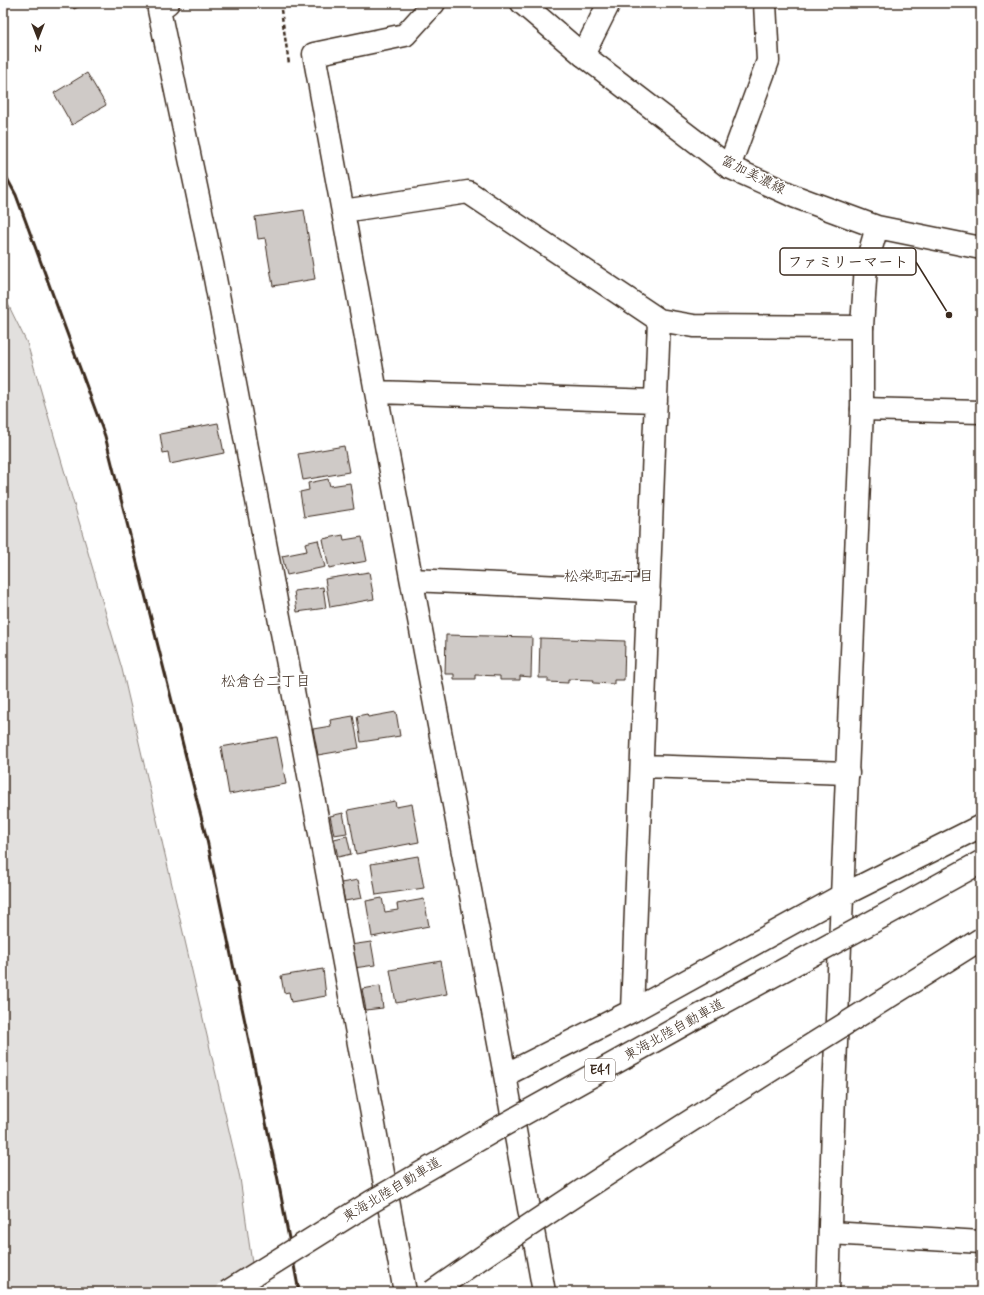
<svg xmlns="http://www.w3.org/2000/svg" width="984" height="1295" font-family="Mynerve,'Klee One',sans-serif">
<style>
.green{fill:#e2e0de;stroke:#8e857e}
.building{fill:#cfcac7;stroke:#3b2a1e}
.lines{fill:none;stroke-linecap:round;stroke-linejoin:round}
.street-casing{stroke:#3b2a1e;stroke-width:25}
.secondary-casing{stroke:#3b2a1e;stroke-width:25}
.path{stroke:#3b2a1e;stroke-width:2.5;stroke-dasharray:4 3;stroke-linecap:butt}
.street{stroke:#fff;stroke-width:22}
.secondary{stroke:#fff;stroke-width:22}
.rail{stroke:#3b2a1e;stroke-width:3}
.highway-bridge-casing{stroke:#3b2a1e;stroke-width:25;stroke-linecap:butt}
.highway-bridge{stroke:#fff;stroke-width:22}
.labels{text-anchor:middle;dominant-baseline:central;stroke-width:3;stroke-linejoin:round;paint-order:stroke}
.shield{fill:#fff;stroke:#766a62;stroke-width:1}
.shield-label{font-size:13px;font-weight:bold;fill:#3b2a1e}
.street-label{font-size:14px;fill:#3b2a1e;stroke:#fff}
.neighbourhood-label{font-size:15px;fill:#3b2a1e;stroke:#fff}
.leader{fill:none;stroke:#3b2a1e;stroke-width:1.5}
.callout-dot{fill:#3b2a1e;stroke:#fff;stroke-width:1.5}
.callout{fill:#fff;stroke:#3b2a1e;stroke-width:1.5}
.callout-label{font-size:15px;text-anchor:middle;font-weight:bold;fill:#3b2a1e}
</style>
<rect width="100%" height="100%" fill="#fff"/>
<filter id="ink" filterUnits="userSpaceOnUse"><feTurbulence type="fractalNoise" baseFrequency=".025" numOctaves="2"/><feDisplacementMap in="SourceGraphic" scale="8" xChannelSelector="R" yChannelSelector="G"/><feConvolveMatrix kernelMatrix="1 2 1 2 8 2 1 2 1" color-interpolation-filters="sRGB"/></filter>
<g filter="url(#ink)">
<path class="green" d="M3,294l24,49 95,326 118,509 16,114h-253z"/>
<path class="building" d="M71,3h16l-13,6z
M87,73l19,32 -34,20 -18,-32z
M304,210l11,69 -42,7 -8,-48 -7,1 -3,-22z
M218,423l6,30 -54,11 -2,-12 -5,1 -3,-19z
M344,446l5,26 -46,8 -5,-26z
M328,479l2,7 20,-3 4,26 -50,8 -4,-25 9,-2 -1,-7z
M343,535l1,5 18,-3 5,24 -38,7 -6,-29z
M318,540l7,27 -38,8 -5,-19 25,-5 -2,-8z
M369,572l5,27 -44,8 -5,-28z
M323,587l3,21 -29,4 -3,-21z
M446,635l86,2 -1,40 -11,-1v4h-20v-4l-25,-1v4h-21v-5h-9z
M540,638l85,3 -1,39h-10v4l-21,-1 1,-3 -26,-1v4l-20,-1v-4h-9z
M396,712l4,24 -39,6 -4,-26 10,-2 1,3z
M353,716l6,32 -41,7 -5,-26 18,-3 -1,-6z
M277,737l9,47 -57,10 -8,-47z
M395,801l1,6 16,-3 7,38 -63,12 -8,-44z
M343,813l4,20 -13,2 -4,-19z
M347,836l4,18 -13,3 -4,-18z
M418,856l6,32 -48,7 -5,-31z
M358,880l4,18 -17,3 -4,-18z
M382,898l3,14 13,-2 -1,-6 27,-5 5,27 -57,11 -6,-36z
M371,942l4,23 -21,3 -4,-23z
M441,961l6,33 -51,9 -6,-33z
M323,969l3,27 -35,6 -2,-10 -5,1 -3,-17z
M380,986l3,22 -17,2 -4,-21z"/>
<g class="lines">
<defs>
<path id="street" d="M168,3l-9,7 55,263 104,550 87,469
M434,3l-29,32 -91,19 62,338 129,683 39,217
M583,55l26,-52
M729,167l39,-106 -3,-58
M343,211l125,-19 191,128 35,6 168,1
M376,392l280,9
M862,409l119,3
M412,580l237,11
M642,766l206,7
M632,1011l27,-691
M505,1075l127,-64 211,-116 138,-69
M830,1233l151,9"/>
<path id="secondary" d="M522,3l61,52 146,112 67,30 81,30 104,21
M828,1292l6,-200 28,-683v-82l4,-62 11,-38"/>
</defs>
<use href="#street" class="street-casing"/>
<use href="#secondary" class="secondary-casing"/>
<path class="path" d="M280,3l9,61"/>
<use href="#street" class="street"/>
<use href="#secondary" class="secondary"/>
<path class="rail" d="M3,171l13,24 89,241 102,404 71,340 21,112"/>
<defs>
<path id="highway-bridge" d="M227,1292l144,-90 131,-76 195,-109 188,-102 96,-53
M432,1292c178,-125 365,-237 549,-353"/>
</defs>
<use href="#highway-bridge" class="highway-bridge-casing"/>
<use href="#highway-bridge" class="highway-bridge"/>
</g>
</g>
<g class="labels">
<rect class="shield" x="585" y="1059" width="30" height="22" rx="3"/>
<g class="shield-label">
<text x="600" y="1070">E41</text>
</g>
<g class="street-label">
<text transform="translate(753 175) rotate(27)">富加美濃線</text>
<text transform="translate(674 1030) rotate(-29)">東海北陸自動車道</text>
<text transform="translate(392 1190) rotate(-31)">東海北陸自動車道</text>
</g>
<g class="neighbourhood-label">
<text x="609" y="577">松栄町五丁目</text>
<text x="266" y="682">松倉台二丁目</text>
</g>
</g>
<path class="leader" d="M949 315L916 262"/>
<circle class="callout-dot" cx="949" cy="315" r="4"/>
<rect class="callout" x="780" y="248" width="136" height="27" rx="4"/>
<g class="callout-label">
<text x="848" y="267">ファミリーマート</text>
</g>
<rect width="984" height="1295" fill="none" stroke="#fff" stroke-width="16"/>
<rect x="8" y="8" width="968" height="1279" fill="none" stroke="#3b2a1e" stroke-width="1.5" filter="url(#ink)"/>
<g transform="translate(38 38) rotate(180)" stroke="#ffffff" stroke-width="3" paint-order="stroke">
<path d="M0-3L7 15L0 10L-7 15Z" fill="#3b2a1e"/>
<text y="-6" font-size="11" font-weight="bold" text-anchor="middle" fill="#3b2a1e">N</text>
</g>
</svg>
